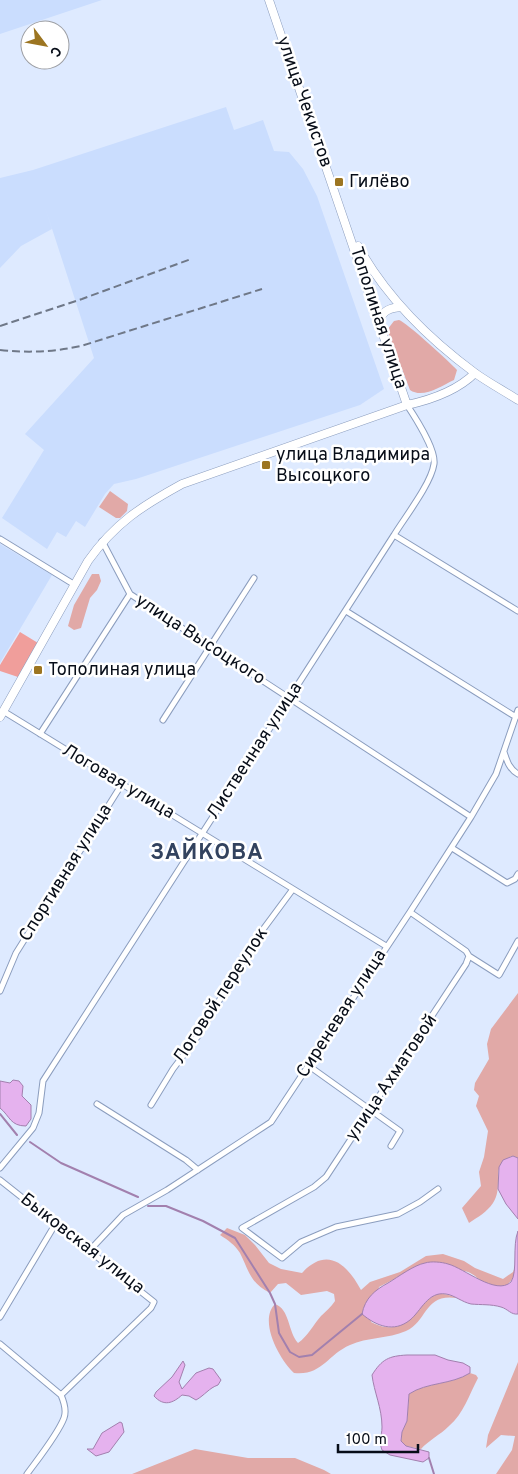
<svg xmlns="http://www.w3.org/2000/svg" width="518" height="1474" font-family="Overpass,sans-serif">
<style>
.built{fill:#caddfe}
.green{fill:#e1a9a7}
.forest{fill:#f09e9b}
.water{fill:#e5b2ee;stroke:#a280ae}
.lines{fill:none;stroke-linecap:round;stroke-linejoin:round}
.stream{stroke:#a280ae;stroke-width:2}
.minor-casing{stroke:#8b9dbe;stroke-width:7}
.secondary-casing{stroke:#8b9dbe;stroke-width:9}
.minor{stroke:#fff;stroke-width:5}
.secondary{stroke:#fff;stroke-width:8}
.rail{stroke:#6f7888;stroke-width:2;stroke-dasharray:8 4;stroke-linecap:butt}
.poi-dot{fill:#9c7521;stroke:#fff;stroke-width:2}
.labels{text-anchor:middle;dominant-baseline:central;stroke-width:5;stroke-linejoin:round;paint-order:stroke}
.street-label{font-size:18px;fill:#070d18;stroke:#fff}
.poi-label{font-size:18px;fill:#070d18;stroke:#fff;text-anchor:start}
.district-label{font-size:22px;font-weight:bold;letter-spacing:1px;fill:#32425e;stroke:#fff}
</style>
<rect width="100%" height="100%" fill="#deeaff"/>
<path class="built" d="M0,0h102l-102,34z
M226,107l8,23 29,-10 11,31 15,1 14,17 14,27 67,193 -24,16 -224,74 -22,5 -9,10 -20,33 -9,-6 -10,16 -9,-5 -10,17 -45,-31 42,-68 -19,-16 69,-76 -50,-154 8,25 -31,17 -21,22v-90l33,-8z
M0,544l52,31 -52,88z"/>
<path class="green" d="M399,320c7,2 52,43 58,50l-3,10c-13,6 -31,19 -44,10l-23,-60 7,-9z
M110,491l18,13 -1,7 -7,7h-4l-17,-11z
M92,574h7l2,7 -4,9 -7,8 -9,30 -7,2 -6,-4 6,-21z
M518,993v165l-6,-2c-24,10 -7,28 -19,47 -6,9 -15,14 -24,20l-7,-15 19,-22 -2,-14 5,-15 4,-26 -12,-25 3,-10 -5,-6 1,-7 14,-24 -2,-15 4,-15z
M227,1228l18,7 10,10 14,18 12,6 21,4c25,-27 45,-9 59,17l9,-8 30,-10 26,-16 17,-2 21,7 11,7 28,11 10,-7 5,-13c-3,22 -10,34 -33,24 -6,-3 -11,-9 -17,-11 -14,-4 -29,-6 -43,-9l-46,24 -8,35c5,2 10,5 15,5 27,4 31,-28 52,-33 7,-1 13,2 19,4 -33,-5 -29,23 -51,33 -18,8 -39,6 -56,14 -23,10 -28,31 -56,28 -14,-13 -36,-52 -19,-69 15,5 13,28 23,39 10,-7 15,-18 23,-27 5,-5 10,-9 14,-15l-1,-7 -7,-3 -26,4 -15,-12 -8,1 -8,9c-20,-10 -21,-22 -30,-40 -5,-8 -12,-13 -20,-18z
M518,1362v112h-22l16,-24 3,-14 -14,-1 -15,13 2,-13z
M470,1373l6,2 2,3c-9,17 -14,35 -29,48 -9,9 -20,14 -28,23l-15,-3 -5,-5 1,-9 5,-11 2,-27c18,-12 42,-9 61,-21z
M195,1449l53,9h47l29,12 7,4h-199z"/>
<path class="forest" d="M20,632l18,11 -20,34 -18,-6v-6z"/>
<path class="water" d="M13,1080l6,1 4,5 -1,10 9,9v14l-5,7c-16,0 -16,-10 -26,-18v-27l10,2z
M513,1156l5,2v61l-12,-15 -8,-15 1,-22 4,-7z
M518,1231v83c-7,1 -10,-5 -17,-7 -10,-3 -20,-2 -30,-3 -9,-2 -17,-9 -25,-10 -18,-3 -25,17 -36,26 -16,13 -34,6 -48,-6 3,-16 13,-24 26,-31 10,-6 26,-18 37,-20 6,-2 17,-1 23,1 16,4 48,32 63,18 7,-11 1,-36 7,-51z
M407,1355h28l13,5 15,3 7,4v6c-19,12 -43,9 -61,21l-2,27 -5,11 -1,9 5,5 23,6v6l-6,4 -33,-7 -8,-5c-4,-11 0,-13 0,-23 0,-19 -8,-35 -10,-52 10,-16 17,-19 35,-20z
M183,1361l2,4 -6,17 3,7 14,-16 13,-5 4,1 8,11 -3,5c-9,3 -13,10 -22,15l-7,-4 -7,-1c-9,8 -18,12 -28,1l2,-4 16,-15z
M120,1422l2,1 2,9 -15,20 -13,4 -9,-7h6l9,-16z"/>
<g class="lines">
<path class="stream" d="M0,1114l17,21
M30,1142l31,21 77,34
M148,1206h18l37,15 32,17 35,55 5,11 4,29 11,19 9,5 13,-2 50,-41
M429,1458l5,16"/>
<defs>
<path id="minor" d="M394,535l124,76
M0,539l75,46
M102,541l28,53 341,223
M346,611l170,106
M3,711l383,235
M163,720l91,-142
M40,734l90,-140
M504,752c3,9 5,17 14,22
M452,848l55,35 8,-4 3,-5
M410,912l56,39 3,5 -3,8 -140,213 -12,10 -72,41 40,30 19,-16 35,-15 62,-13 22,-12 18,-13
M469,956l30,19 19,-34
M0,991l16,-38 106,-169
M309,1066l91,65 -9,15
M97,1104l89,56 12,10
M151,1105l22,-36 25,-33 58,-97 37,-50
M0,1168l33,-40 6,-15 4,-32 351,-546c11,-18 37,-51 40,-71 2,-14 -19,-47 -27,-59
M0,1180l154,122 -3,6 -90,87
M90,1250l33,-35 44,-25 104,-68 139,-210 61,-95 25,-43 22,-64
M0,1317l56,-94
M0,1344l61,51c3,7 6,15 3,23 -6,16 -26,41 -37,56"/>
<path id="secondary" d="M269,0l138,405
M358,246c28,51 71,93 117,127 14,10 29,18 43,27
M379,320c5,-10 11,-12 22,-13
M0,717l88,-156c27,-38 54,-55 94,-77l225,-79c23,-5 51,-15 68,-32"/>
</defs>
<use href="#minor" class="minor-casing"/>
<use href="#secondary" class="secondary-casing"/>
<use href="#minor" class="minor"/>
<use href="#secondary" class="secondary"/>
<path class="rail" d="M0,326l82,-27 109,-40
M0,350c28,3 53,2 81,-4l181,-57"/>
</g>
<g class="poi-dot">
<rect x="334" y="177" width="10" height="10" rx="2.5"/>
<rect x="261" y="460" width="10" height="10" rx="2.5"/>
<rect x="33" y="665" width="10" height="10" rx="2.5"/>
</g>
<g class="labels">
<g class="street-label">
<text transform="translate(304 102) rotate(71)">улица Чекистов</text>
<text transform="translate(378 318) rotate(72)">Тополиная улица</text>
<text transform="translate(200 640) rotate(33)">улица Высоцкого</text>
<text transform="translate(255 751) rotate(-57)">Лиственная улица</text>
<text transform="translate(118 782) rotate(31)">Логовая улица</text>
<text transform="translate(66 873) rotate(-58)">Спортивная улица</text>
<text transform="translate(221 996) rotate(-57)">Логовой переулок</text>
<text transform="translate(342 1014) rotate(-57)">Сиреневая улица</text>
<text transform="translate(392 1078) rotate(-56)">улица Ахматовой</text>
<text transform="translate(82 1244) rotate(38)">Быковская улица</text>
</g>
<g class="poi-label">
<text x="349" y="182">Гилёво</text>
<text x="276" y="455">улица Владимира<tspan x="276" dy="21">Высоцкого</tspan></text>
<text x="48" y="670">Тополиная улица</text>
</g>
<g class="district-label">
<text x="207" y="853">ЗАЙКОВА</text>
</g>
</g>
<g transform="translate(45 45) rotate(122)"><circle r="24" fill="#ffffff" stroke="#9c9ea3"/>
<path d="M0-4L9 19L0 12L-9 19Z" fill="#9c7521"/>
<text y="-8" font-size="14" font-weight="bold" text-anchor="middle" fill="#070d18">С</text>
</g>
<path d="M338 1444v8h80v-8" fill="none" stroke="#070d18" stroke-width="2.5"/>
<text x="346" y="1444" font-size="15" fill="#070d18" stroke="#ffffff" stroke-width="4" paint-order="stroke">100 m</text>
</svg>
